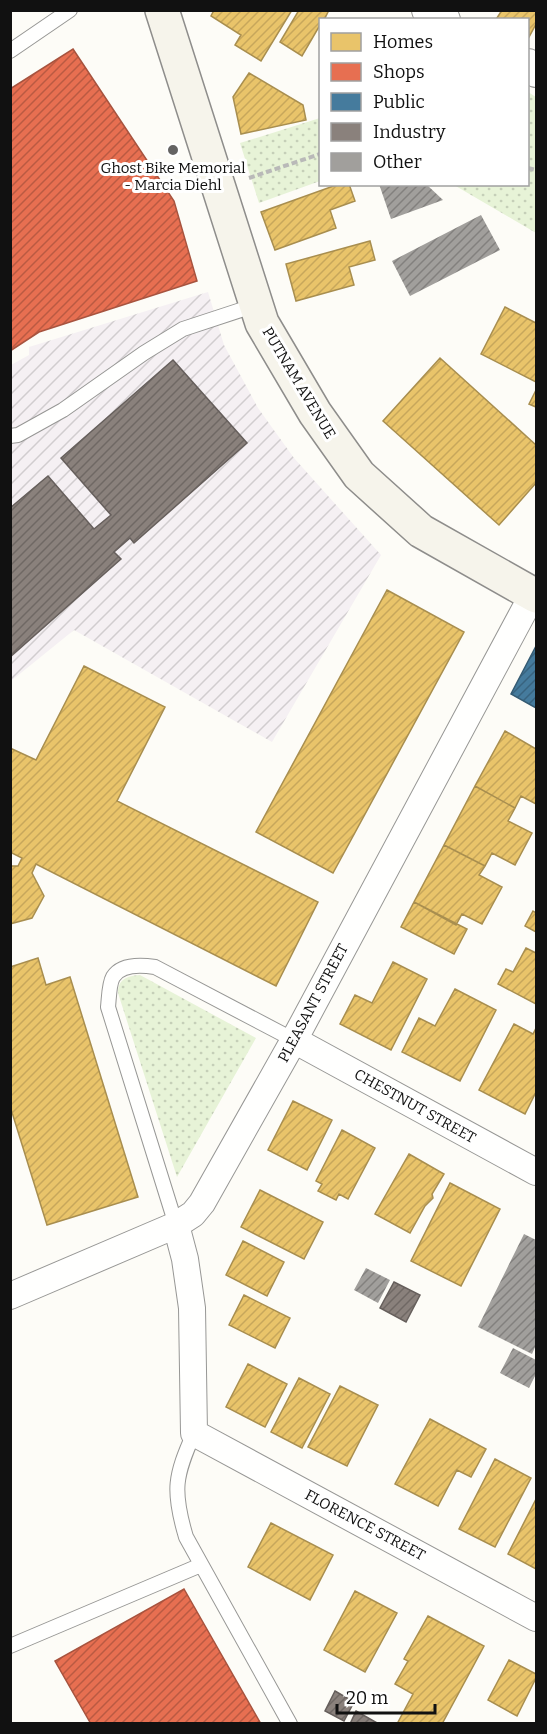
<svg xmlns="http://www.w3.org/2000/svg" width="547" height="1734" font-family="Bitter,serif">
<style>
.industrial{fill:url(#industrial-furrows)}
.grass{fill:url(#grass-dots)}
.homes{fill:url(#homes-hatch);stroke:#a88e4f;stroke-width:1.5}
.shops{fill:url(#shops-hatch);stroke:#a7533e;stroke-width:1.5}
.public{fill:url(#public-hatch);stroke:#355b73;stroke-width:1.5}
.industry{fill:url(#industry-hatch);stroke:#665f5c;stroke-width:1.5}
.building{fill:url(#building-hatch)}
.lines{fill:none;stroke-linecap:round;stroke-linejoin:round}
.service-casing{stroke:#979795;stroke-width:16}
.minor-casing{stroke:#979795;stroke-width:28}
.tertiary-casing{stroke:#979795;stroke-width:34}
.secondary-casing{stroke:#8e8d8b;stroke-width:36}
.path{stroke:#b9b9b8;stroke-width:4;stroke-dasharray:6 3;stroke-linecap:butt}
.service{stroke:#fffffe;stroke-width:14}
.minor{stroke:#fffffe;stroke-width:26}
.tertiary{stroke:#fffffe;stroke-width:32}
.secondary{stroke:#f6f4eb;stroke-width:33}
.poi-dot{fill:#646362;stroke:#fff;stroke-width:2}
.labels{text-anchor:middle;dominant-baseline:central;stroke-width:6;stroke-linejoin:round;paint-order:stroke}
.poi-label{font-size:15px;fill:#111;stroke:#fff}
.street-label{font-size:15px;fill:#111;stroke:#fff}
</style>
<defs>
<pattern id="industrial-furrows" width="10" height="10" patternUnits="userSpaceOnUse" patternTransform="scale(1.5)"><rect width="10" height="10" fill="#f5f0f3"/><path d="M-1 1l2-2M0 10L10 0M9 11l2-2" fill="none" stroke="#d1cdcf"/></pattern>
<pattern id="grass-dots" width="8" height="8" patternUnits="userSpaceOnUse" patternTransform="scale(1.5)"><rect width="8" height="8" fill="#e7f3d7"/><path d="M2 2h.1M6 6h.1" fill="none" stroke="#c5cfb8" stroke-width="1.8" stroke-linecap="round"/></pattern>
<pattern id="homes-hatch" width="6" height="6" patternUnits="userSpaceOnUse" patternTransform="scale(1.5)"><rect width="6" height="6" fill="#e9c46a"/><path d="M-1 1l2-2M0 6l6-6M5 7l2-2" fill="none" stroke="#c7a75b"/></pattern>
<pattern id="shops-hatch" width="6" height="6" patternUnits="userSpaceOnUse" patternTransform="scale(1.5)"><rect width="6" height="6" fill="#e76f51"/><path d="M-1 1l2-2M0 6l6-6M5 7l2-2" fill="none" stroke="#ba5a42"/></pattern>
<pattern id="public-hatch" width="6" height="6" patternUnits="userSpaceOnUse" patternTransform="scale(1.5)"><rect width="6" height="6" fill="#457b9d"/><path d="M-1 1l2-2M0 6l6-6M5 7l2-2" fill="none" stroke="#38637f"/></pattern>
<pattern id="industry-hatch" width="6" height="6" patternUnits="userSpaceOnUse" patternTransform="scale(1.5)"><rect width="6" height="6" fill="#8a817c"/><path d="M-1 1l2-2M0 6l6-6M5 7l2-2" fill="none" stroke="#6f6864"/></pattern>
<pattern id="building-hatch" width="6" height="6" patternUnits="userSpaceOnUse" patternTransform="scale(1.5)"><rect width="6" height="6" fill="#a19f9c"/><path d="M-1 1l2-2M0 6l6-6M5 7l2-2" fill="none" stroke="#82807e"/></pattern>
</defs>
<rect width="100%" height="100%" fill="#fdfcf7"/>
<path class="industrial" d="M208,292l16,53 34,63 36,50 87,97 -109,187 -198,-112 -63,51v-316l18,-10v-8z"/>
<path class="grass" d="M528,92l8,5v136l-82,-48 74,-1z
M320,118v63l-61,22 -19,-60z
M140,975l116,63 -79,139 -59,-184c0,-14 9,-17 22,-18z"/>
<path class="homes" d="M214,10h78l-31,51 -26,-16 6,-10 -30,-19z
M299,10h30l-5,10h-4v5l-18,31 -22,-14z
M502,10h34v14l-7,13 -1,-17h-29l-2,-2z
M249,73l54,32 3,15 -65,14 -8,-37z
M339,184h10l6,17 -25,9 6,18 -61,22 -14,-38z
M370,241l5,19 -26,7 5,18 -58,16 -10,-37z
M505,307l31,16v59l-55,-28z
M440,358l96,87v38l-37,42 -116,-104z
M536,390v17l-7,-3z
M387,590l77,42 -131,241 -77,-41z
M84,666l81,41 -48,94 201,101 -42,84 -240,-122 -4,9 12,23 -12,22 -22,6v-58h8l4,-8 -12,-6v-104l26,12z
M505,731l31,18v55l-15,-8 -6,12 -40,-22z
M475,786l40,22 -7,13 24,12 -17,32 -23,-12 -7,13 -41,-21z
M444,845l41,21 -6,9 23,12 -20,37 -20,-10 -6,11 -42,-23z
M414,902l53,27 -13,25 -53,-27z
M533,911l3,2v19l-11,-6z
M526,948l10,5v51l-38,-20 8,-15 7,3z
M38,958l8,27 24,-8 68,220 -91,28 -37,-119v-139z
M393,962l34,17 -36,71 -51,-26 15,-29 17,8z
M455,989l41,21 -36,71 -58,-29 17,-34 16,8z
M514,1024l19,10 3,-6v64l-11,22 -46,-24z
M293,1101l39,19 -25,50 -39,-20z
M342,1130l33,18 -27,51 -9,-5 -3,6 -18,-9 4,-7 -6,-3z
M409,1154l35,20 -12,20 1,4 -8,8 -15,27 -35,-19z
M450,1183l50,26 -39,77 -50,-25z
M260,1190l63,32 -19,37 -63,-32z
M243,1241l41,21 -17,34 -41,-21z
M244,1295l46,23 -15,30 -46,-23z
M248,1364l39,20 -22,43 -39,-20z
M299,1378l31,16 -28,54 -31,-16z
M340,1386l38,19 -31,61 -39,-19z
M430,1419l56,30 -15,28 -14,-7 -19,36 -43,-22z
M495,1459l36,19 -36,69 -36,-18z
M536,1499v70l-28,-15z
M271,1523l62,32 -23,45 -62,-33z
M355,1591l42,22 -32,59 -41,-22z
M428,1616l56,30 -42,78h-45l16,-30 -18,-10 13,-23 -4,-2z
M509,1660l27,14v4l-19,38 -29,-16z"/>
<path class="shops" d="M73,49l101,152 23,80 -158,51 -29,19v-262z
M184,1589l77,135h-170l-36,-63z"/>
<path class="public" d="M536,646v62l-25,-14z"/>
<path class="industry" d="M173,360l74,83 -113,100 -4,-5 -16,14 7,7 -111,98v-149l38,-32 46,53 17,-14 -50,-57z
M394,1282l26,13 -14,27 -26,-14z
M335,1691l19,11 -10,19 -19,-10z
M356,1711l23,13h-29z"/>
<path class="building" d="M379,184h47l17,16 -52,19z
M481,215l19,35 -90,46 -18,-35z
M524,1234l12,6v105l-4,9 -54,-27z
M366,1268l24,12 -12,23 -24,-13z
M513,1348l23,12v14l-7,14 -29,-15z"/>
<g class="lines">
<defs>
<path id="service" d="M10,51l60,-41
M10,436l8,-1 45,-25 81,-57 39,-24 73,-24
M176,1225l-68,-218c1,-9 1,-23 5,-30 8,-13 29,-12 42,-10l139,73
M194,1433c-19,43 -22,57 -8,104l104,187
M10,1646l191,-81"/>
<path id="minor" d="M294,1040l242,132
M176,1225l9,34 7,49 2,125 342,185
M10,1296l166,-71 17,-11 9,-11 92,-163 239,-446"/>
<path id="tertiary" d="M428,10l16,10
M528,65l8,6"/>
<path id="secondary" d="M162,10l100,313 53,90 44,62 62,56 115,65"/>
</defs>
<use href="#service" class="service-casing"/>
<use href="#minor" class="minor-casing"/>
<use href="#tertiary" class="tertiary-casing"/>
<use href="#secondary" class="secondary-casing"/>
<path class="path" d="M528,168l8,2
M249,178l71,-24"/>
<use href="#service" class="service"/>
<use href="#minor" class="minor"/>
<use href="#tertiary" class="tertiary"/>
<use href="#secondary" class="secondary"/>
</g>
<circle class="poi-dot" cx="173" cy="150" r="6"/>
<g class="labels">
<g class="poi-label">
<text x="173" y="168">Ghost Bike Memorial<tspan x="173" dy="17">- Marcia Diehl</tspan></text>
</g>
<g class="street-label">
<text transform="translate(299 383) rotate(59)">PUTNAM AVENUE</text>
<text transform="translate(313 1003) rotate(-62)">PLEASANT STREET</text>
<text transform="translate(415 1106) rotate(29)">CHESTNUT STREET</text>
<text transform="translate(365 1525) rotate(28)">FLORENCE STREET</text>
</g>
</g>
<rect width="547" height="1734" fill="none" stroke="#111111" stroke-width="24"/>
<rect x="319" y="18" width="210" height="168" fill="#ffffff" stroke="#a0a0a0" stroke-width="1.5"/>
<rect x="331" y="33" width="30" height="18" fill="#e9c46a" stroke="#a0a0a0" stroke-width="1.5"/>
<text x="373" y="48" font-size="18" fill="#111111">Homes</text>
<rect x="331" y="63" width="30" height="18" fill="#e76f51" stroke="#a0a0a0" stroke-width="1.5"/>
<text x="373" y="78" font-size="18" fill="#111111">Shops</text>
<rect x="331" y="93" width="30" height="18" fill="#457b9d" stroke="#a0a0a0" stroke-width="1.5"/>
<text x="373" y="108" font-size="18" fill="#111111">Public</text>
<rect x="331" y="123" width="30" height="18" fill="#8a817c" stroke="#a0a0a0" stroke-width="1.5"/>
<text x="373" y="138" font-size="18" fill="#111111">Industry</text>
<rect x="331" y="153" width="30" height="18" fill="#a19f9c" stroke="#a0a0a0" stroke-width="1.5"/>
<text x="373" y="168" font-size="18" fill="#111111">Other</text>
<path d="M337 1704v9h98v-9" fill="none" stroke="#111111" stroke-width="3"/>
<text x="346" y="1704" font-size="18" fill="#111111" stroke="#ffffff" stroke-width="4.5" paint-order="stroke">20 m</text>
</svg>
